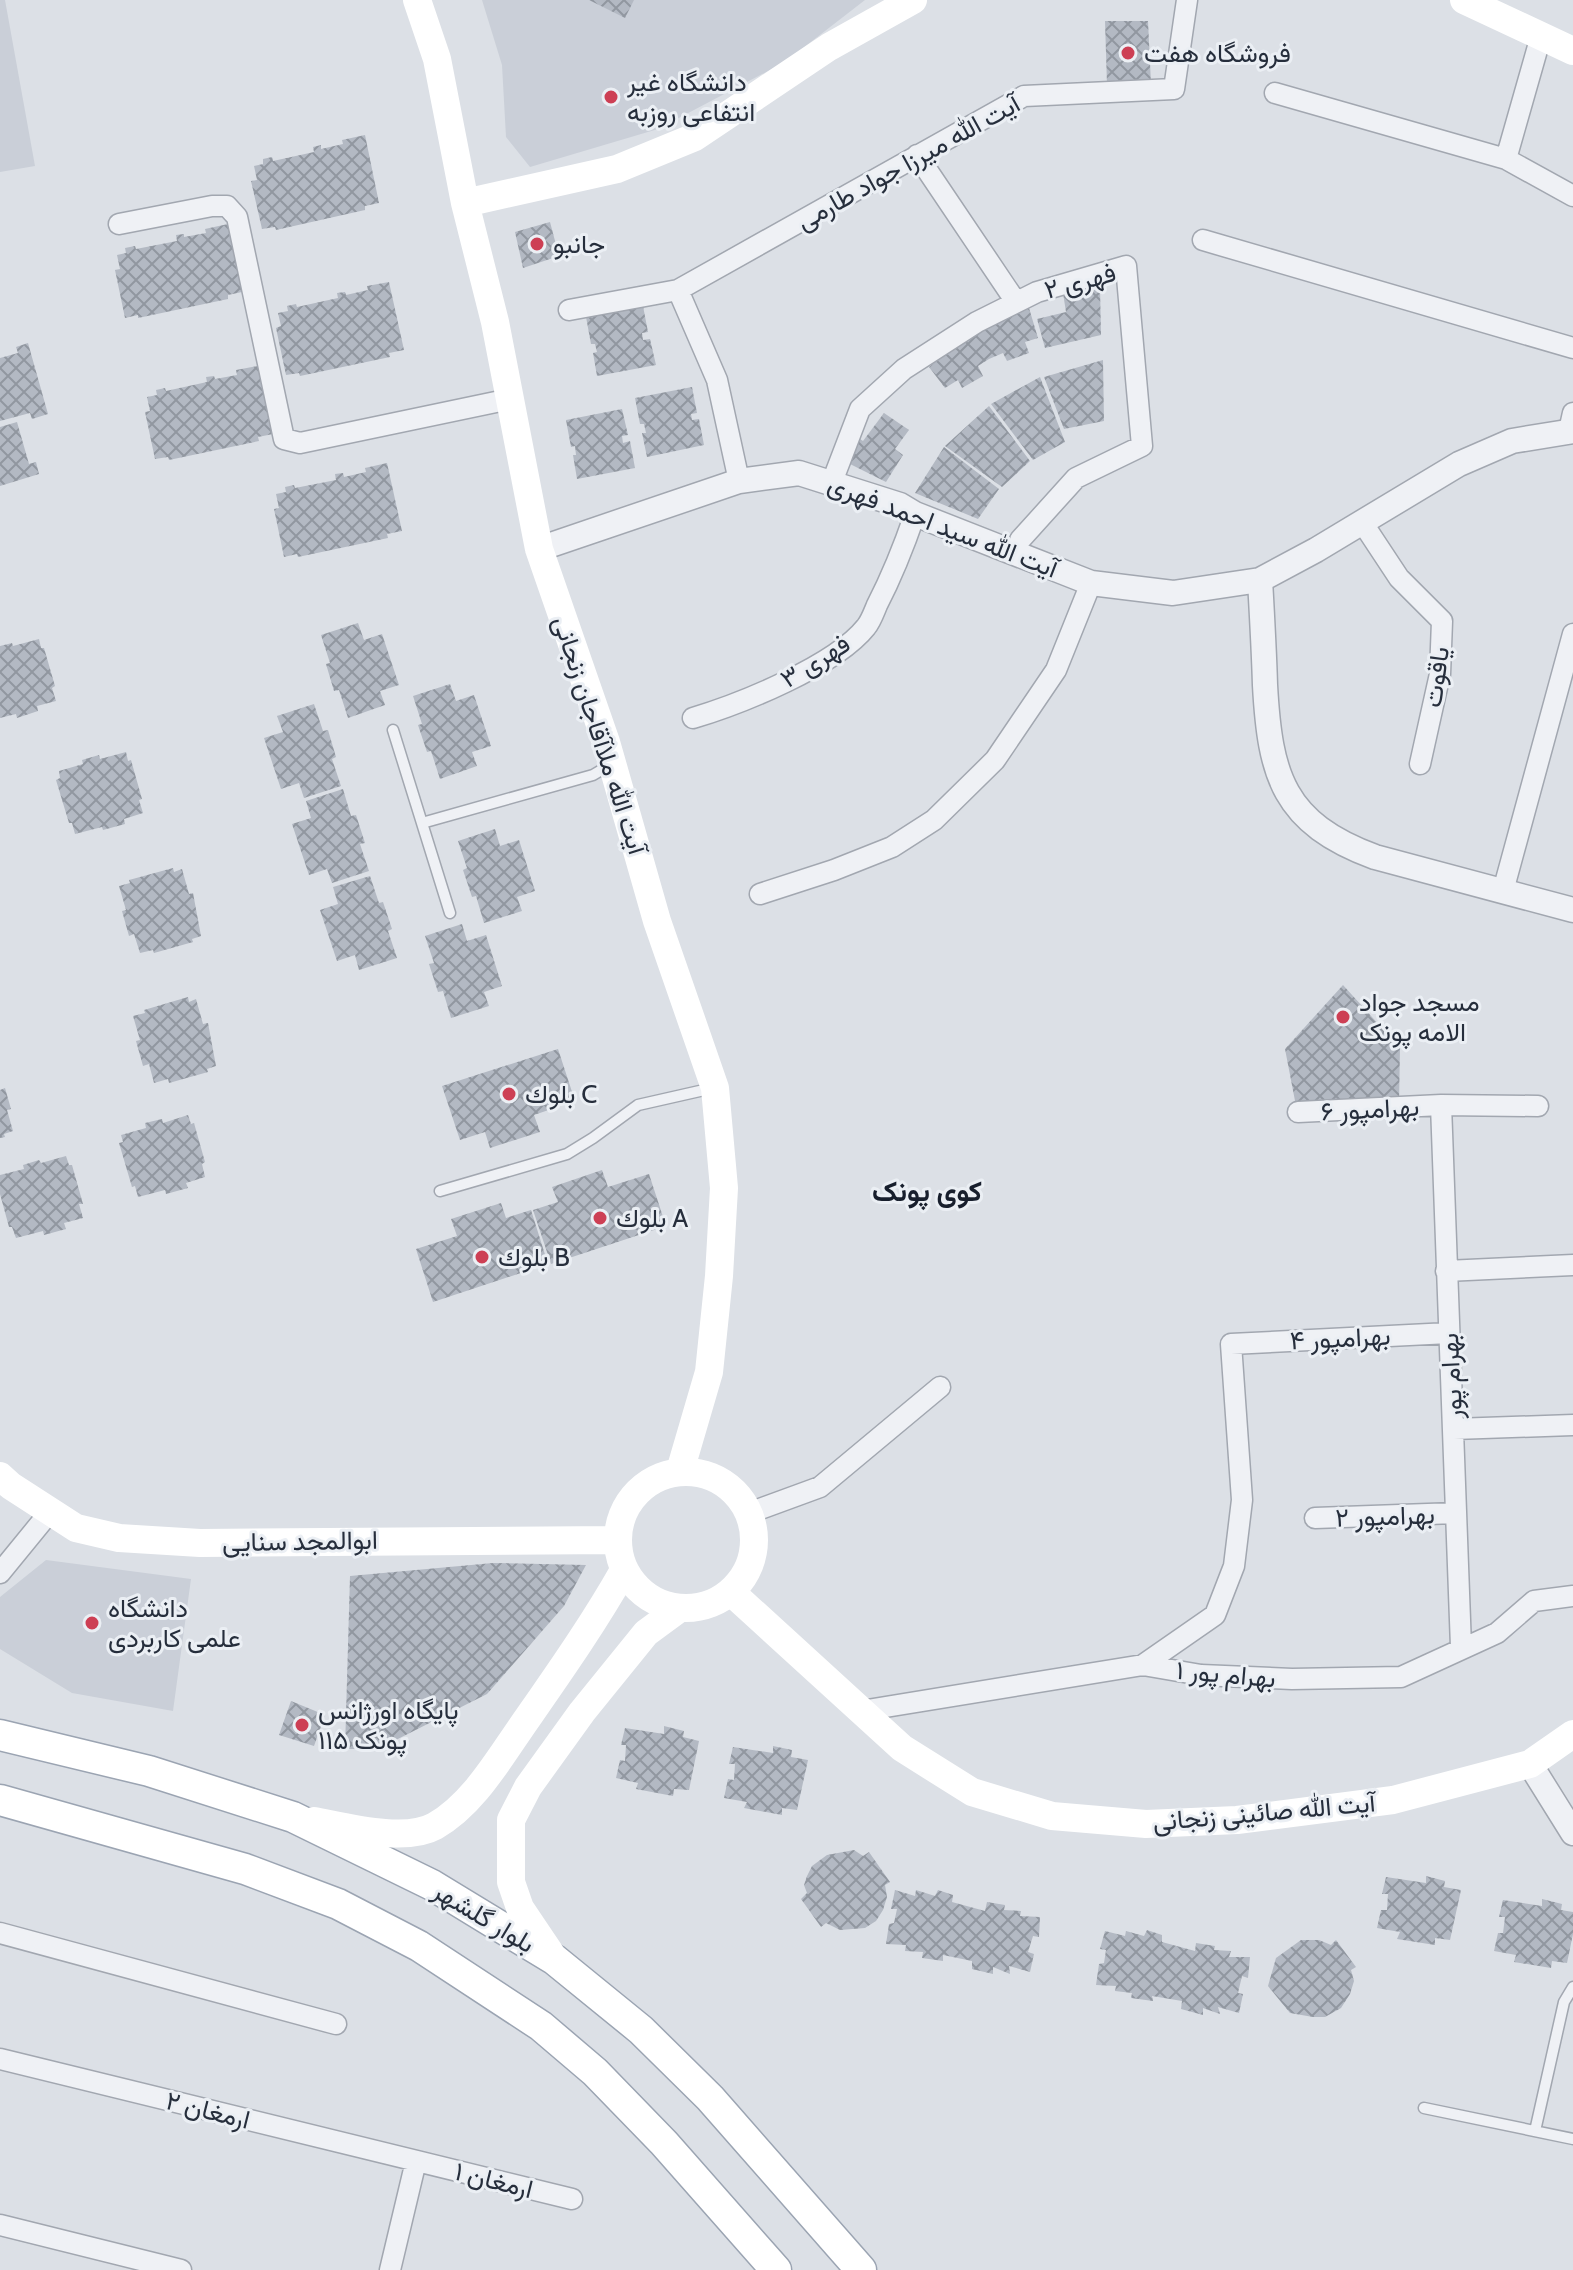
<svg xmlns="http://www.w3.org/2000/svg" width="1573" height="2270" font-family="Cabin,Vazirmatn,sans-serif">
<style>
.built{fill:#cacfd8}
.building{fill:url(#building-cross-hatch)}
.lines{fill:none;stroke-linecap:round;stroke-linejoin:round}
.service-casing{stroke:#a2a7b0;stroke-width:13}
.minor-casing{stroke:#a2a7b0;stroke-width:23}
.tertiary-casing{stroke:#a2a7b0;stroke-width:27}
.primary-casing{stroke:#9ba4b2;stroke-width:33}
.service{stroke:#eff1f5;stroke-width:10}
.minor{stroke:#eff1f5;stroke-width:20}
.tertiary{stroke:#eff1f5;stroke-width:24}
.secondary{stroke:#fff;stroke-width:28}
.primary{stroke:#fff;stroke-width:30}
.poi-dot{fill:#cd3f54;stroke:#ebeff4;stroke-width:3}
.labels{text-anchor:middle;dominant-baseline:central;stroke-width:6;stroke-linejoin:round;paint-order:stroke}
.poi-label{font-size:26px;fill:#262e3c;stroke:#ebeff4;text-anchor:start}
.street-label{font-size:26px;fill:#262e3c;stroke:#ebeff4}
.neighbourhood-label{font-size:28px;font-weight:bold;fill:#181f2d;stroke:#ebeff4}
</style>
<defs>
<pattern id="building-cross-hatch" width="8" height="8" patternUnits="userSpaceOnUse" patternTransform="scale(2)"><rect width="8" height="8" fill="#b3b9c3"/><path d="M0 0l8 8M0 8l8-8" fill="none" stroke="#9197a0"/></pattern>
</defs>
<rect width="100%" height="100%" fill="#dce0e6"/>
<path class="built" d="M0,0h5l30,166 -35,6z
M482,0h383l-80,62 -127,67 -128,38 -24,-30 -4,-72z
M46,1560l145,19 -18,132 -101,-18 -72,-44v-52z"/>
<path class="building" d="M589,0h45l-9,18z
M1105,21h43l3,63 -44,1z
M365,135l14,68 -14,3v4l-89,20 -1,-3 -13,2 -11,-48 6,-1 -3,-14 9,-2v-5l9,-2 1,4 41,-9 -1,-5 8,-2v4l22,-5 -1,-4z
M550,222l9,34 -36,12 -8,-36z
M228,224l14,68 -14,3v4l-90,19v-3l-13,3 -10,-48 5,-1 -3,-14 9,-2 -1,-5 10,-2 1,3 41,-8 -1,-6 8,-1v3l22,-4 -1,-4z
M389,282l15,68 -15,3 1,4 -90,19 -1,-3 -13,2 -10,-47 5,-2 -3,-13 10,-2 -1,-5 9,-2 1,3 41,-9 -1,-5 8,-1 1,3 22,-5 -1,-4z
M1100,287l1,48 -56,13 -8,-29 29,-7 -3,-19z
M643,306l5,26 -6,1 1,7 7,-1 6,26 -59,11 -4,-23 4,-1 -2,-8h-4l-5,-27z
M1029,308l9,30 -13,4 4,11 -22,8 -4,-8 -14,6 -11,7 5,10 -21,12 -4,-8 -13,8 -16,-21 37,-28z
M28,343l20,71 -16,5 -2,-6 -30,8v-63l18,-5 -2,-6z
M1103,360l1,61 -40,8 -20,-52z
M258,366l15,68 -15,3 1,4 -90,19 -1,-3 -13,2 -10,-47 5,-1 -3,-14 10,-2 -1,-5 9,-2 1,3 41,-9 -1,-5 8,-1 1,3 22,-4 -1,-5z
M1040,377l25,65 -32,18 -42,-56z
M692,387l5,26 -6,1 1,6 7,-1 5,26 -57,12 -5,-24h4l-2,-9h-4l-5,-26z
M989,406l41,55 -28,26 -57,-41z
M622,409l6,26 -6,1 1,7 7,-2 5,27 -58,11 -4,-24h3l-1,-9 -4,1 -5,-27z
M884,413l25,17 -14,19 8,6 -17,27 -40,-20 14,-23 3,2z
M17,422l12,42 7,-2 3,12 -39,12v-59z
M944,447l55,42 -21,30 -63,-26z
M387,463l15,68 -15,3 1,4 -90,19 -1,-3 -13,3 -10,-48 5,-1 -3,-14 10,-2 -1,-5 9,-2 1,3 41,-8 -1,-6 8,-1 1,4 22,-5 -1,-4z
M358,623l6,17 18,-6 17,51 -19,6 5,14 -37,13 -9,-28 -5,1 -8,-27 4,-1 -9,-28z
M39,639l2,9h3l11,38 -3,2 4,13 -19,5 1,5 -21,7 -1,-4 -16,4v-72l12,-3 1,3z
M450,684l6,17 18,-6 17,51 -19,6 5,14 -37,13 -9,-28 -4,1 -9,-27 4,-1 -9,-28z
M314,704l9,27 5,-1 8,27 -4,2 9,27 -37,12 -5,-15 -18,6 -17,-51 19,-6 -6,-16z
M126,752l2,9 3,-1 11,39 -3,1 4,13 -19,6 1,5 -22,6 -1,-3 -27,7 -3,-11h-3l-13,-43 4,-2 -1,-7 24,-7 -1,-4 17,-5 1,4z
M343,789l8,27 5,-1 9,28 -5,1 9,27 -37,12 -5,-14 -18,6 -17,-51 19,-6 -5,-17z
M495,829l5,17 19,-6 16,51 -18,6 5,14 -38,12 -8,-27 -4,1 -9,-27 4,-2 -9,-27z
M173,868l1,4 8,-3 7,25 4,-1 8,43 -9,3 1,3 -39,11 -1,-3 -13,3 -6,-19 -5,2 -7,-25 4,-1 -7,-24 11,-3 -1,-3z
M370,876l9,27 4,-1 9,27 -4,2 9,27 -38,12 -4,-15 -18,6 -17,-51 18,-6 -5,-17z
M462,924l5,17 19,-6 16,51 -18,6 5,14 -38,12 -8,-27 -5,1 -9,-28 5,-1 -9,-27z
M1343,985l57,63 -1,57 -103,1 -11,-57z
M188,997l1,5 7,-3 7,25 5,-1 8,43 -9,3 1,3 -39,11 -1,-4 -14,4 -5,-19 -6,2 -7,-25 4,-1 -7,-24 12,-3 -1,-3z
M558,1049l17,52 -41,14 6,17 -50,16 -5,-16 -25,8 -18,-54z
M5,1088l6,21 -4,1 6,21 -9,3 1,3 -5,1v-48z
M188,1115l3,9 3,-1 11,39 -3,2 3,13 -19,6 2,5 -22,6 -1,-4 -27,7 -3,-11 -3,1 -13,-44 4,-1 -2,-7 25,-7 -1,-5 17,-4 1,4z
M66,1156l3,9h3l11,39h-4l4,14 -19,5 2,6 -22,6 -1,-4 -27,7 -4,-11h-3l-9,-33v-19l24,-6 -1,-4 16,-5 2,3z
M602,1170l6,17 41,-13 17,52 -115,38 -18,-54 25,-8 -6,-15z
M501,1203l5,15 25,-8 17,54 -115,38 -17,-53 41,-13 -6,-17z
M493,1563l93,2 -22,41 -77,88 -109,55h-33l5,-173z
M291,1701l34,14 -11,31 -35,-11z
M664,1726l20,5 -1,6 16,4 -10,49 -15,-1 -1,7 -37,-7 2,-6 -22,-5 4,-18 5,1 1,-16h-5l4,-17 39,6z
M773,1746l19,4 -1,7 17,3 -11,50 -15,-2v7l-38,-7 3,-6 -23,-4 4,-19 6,1 1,-16h-6l4,-17 40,6z
M854,1850l9,6 6,-4 21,30 -5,3 2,12 -4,13 -7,11 -11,7 -25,2 -14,-7 -5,4 -20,-28 6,-6 -3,-8 3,-9 5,-10 15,-11z
M1426,1876l19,5 -1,6 17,3 -11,50 -15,-2v7l-38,-6 3,-7 -23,-4 4,-18h6l1,-16h-6l4,-17 40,6z
M895,1890l20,6 1,-6 19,6 3,-6 15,5 -1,7 33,9 2,-9 18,3 -1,5 17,1 -1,5 20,1 -1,20 -6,-1 -5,16 6,2 -4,18 -21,-6 1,8 -17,-7v7l-21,-5v-8l-29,-6v6l-21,-3 1,-6 -18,-1 1,-6 -20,-1 3,-20 5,-1 3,-14h-6z
M1542,1899l20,5 -1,6 12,2v22l-6,29 -15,-2 -1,7 -37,-6 2,-7 -22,-4 4,-18h5l2,-16h-6l4,-17 39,6z
M1147,1930l15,5v7l33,9 1,-8 19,3 -1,4 17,1 -2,6h21l-2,21 -6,-2 -4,17 5,1 -4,19 -21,-6 2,7 -17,-6v7l-22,-6 1,-8 -30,-5 1,5 -22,-3 1,-5 -17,-2 1,-5 -20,-1 3,-21 5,-1 2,-13 -6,-1 5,-18 20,5 1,-5 18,5z
M1301,1940h18l12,5 5,-5 20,27 -5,3 3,11 -4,13 -9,14 -16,9h-12l-23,-4 -22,-27 8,-28z"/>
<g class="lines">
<defs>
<path id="service" d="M393,730l57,183
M422,823l171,-48 17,-10
M440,1191l127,-37 26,-16 45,-33 75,-17
M1424,2108l149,31
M1535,2131l29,-129 9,-15"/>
<path id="minor" d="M1275,93l231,66 35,-123
M917,155l99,147
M1506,159l67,37
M119,224l93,-18h15l10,11 47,222 16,4 210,-44
M1203,240l370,108
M678,290l39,90 22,101
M569,310l109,-20 346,-194 150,-7 13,-89
M1569,431l4,-18
M832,482l28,-73 44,-40 73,-47 60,-30 89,-26 16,180 -66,32 -56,62
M1362,522l37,56 43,43 -2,53 -20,90
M693,718c47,-14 142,-52 173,-91 5,-6 8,-15 11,-22 15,-29 27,-59 38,-91
M1503,891l70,-257
M760,894l74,-24 58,-23 42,-27 61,-60 61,-90 35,-87
M1441,1105l20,542
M1298,1112l143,-7 97,1
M1446,1271l127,-6
M1454,1429l119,-4
M749,1513l71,-26 120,-100
M1315,1518l141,-5
M0,1573l49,-60
M1143,1665l72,-50 19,-49 8,-66 -11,-156 218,-11
M861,1711l282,-46 58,10 91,4 109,-2 96,-44 37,-32 39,-5
M0,1933l336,91
M0,2059l572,140
M0,2225l181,45
M390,2270l26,-109"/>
<path id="tertiary" d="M539,549l200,-68 60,-8 101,32 15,9 176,69 82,10 87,-13 56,-30 143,-86 53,-23 61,-10
M1260,580c2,35 4,70 5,105 5,91 18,138 110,172l198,53
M1530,1764l43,69"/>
<path id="primary" d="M0,1735l149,36 144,46 139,68 123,75 86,70 69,68 151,172
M0,1800l245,69 93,35 81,42 122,80 54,46 69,71 112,127"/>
</defs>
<use href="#service" class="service-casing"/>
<use href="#minor" class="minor-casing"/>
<use href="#tertiary" class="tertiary-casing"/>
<use href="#primary" class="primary-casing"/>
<use href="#service" class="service"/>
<use href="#minor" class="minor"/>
<use href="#tertiary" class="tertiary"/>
<path class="secondary" d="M417,0l20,59 28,144 30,119 44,227 67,193 51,179 58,167 9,100 -5,88 -10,96 -29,99
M1464,0l109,51
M465,203l152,-34 78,-32 134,-90 84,-47
M618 1540a68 68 0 1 1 136 0a68 68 0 1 1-136 0Z
M0,1476l11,10 65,42 43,10 81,5 417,-3
M731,1592l171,156 70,44 80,24 94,8 91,-4 156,-20 137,-36 43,-30
M314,1821c32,6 91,22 121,5 37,-21 62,-64 85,-97 36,-52 73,-104 104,-159
M555,1960l-35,-52 -9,-26v-62l17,-33 54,-75 64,-79 34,-25"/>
<use href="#primary" class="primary"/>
</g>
<g class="poi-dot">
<circle cx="1128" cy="53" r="8"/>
<circle cx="611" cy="97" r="8"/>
<circle cx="537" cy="244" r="8"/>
<circle cx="1343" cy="1017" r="8"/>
<circle cx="509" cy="1094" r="8"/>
<circle cx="600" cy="1218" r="8"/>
<circle cx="482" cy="1257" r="8"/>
<circle cx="92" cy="1623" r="8"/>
<circle cx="302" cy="1725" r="8"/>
</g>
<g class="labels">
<g class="poi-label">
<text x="1144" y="53">فروشگاه هفت</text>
<text x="627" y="82">دانشگاه غیر<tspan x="627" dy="30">انتفاعی روزبه</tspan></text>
<text x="553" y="244">جانبو</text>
<text x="1359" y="1002">مسجد جواد<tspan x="1359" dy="30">الامه پونک</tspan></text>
<text x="525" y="1094">بلوك C</text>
<text x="616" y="1218">بلوك A</text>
<text x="498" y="1257">بلوك B</text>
<text x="108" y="1608">دانشگاه<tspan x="108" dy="30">علمی کاربردی</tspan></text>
<text x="318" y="1710">پایگاه اورژانس<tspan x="318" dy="30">۱۱۵ پونک</tspan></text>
</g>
<g class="street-label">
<text transform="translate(908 162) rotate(-29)">آیت الله میرزا جواد طارمی</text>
<text transform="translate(1080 281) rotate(-15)">فهری ۲</text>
<text transform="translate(943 526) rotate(21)">آیت الله سید احمد فهری</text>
<text transform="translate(815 661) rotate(-32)">فهری ۳</text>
<text transform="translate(1436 677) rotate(-82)">یاقوت</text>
<text transform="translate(600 735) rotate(72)">آیت الله ملاآقاجان زنجانی</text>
<text transform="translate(1370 1109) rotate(-3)">بهرامپور ۶</text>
<text transform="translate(1340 1338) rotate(-3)">بهرامپور ۴</text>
<text transform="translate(1451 1376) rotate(-93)">بهرام پور</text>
<text transform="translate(1385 1516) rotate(-2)">بهرامپور ۲</text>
<text transform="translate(300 1541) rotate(-1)">ابوالمجد سنایی</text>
<text transform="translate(1226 1674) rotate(5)">بهرام پور ۱</text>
<text transform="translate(1264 1812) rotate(-5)">آیت الله صائینی زنجانی</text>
<text transform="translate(484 1917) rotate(31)">بلوار گلشهر</text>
<text transform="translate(208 2110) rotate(14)">ارمغان ۲</text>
<text transform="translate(494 2180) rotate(14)">ارمغان ۱</text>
</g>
<g class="neighbourhood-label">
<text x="927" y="1191">کوی پونک</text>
</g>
</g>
</svg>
